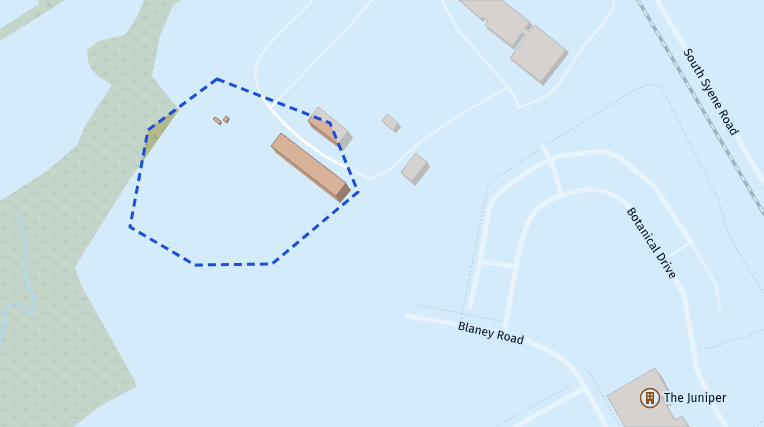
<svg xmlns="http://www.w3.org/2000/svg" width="764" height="427" font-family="'Fira Sans',sans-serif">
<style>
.forest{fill:url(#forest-firs)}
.wetland{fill:url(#wetland-marsh)}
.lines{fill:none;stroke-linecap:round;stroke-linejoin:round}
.stream{stroke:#84c4eb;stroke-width:2}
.path{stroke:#8fa3b1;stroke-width:1;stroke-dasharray:2 2;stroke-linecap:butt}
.service{stroke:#fff;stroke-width:2.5}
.minor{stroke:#fff;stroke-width:5}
.rail-casing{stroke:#5e6f7b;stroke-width:3.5}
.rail{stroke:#d3ebfb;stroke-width:2;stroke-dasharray:6;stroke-linecap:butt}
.wall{fill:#ba9a84}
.shaded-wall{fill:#977d6c}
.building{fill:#d8b39a;stroke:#977d6c}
.marked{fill:none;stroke:#1d4ed8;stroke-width:3;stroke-dasharray:8 5;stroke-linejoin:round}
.labels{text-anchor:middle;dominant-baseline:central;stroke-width:4;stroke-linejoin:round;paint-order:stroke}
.street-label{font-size:12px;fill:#020e17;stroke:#d3ebfb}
.poi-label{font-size:12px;fill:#020e17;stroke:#d3ebfb;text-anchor:start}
</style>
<defs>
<pattern id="forest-firs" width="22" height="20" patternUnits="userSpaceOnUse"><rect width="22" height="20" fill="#b1ba8c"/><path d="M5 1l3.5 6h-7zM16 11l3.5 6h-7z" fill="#979f78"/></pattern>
<pattern id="wetland-marsh" width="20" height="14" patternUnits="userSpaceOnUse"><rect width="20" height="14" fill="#b1ba8c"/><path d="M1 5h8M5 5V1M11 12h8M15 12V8" fill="none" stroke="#979f78"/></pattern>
</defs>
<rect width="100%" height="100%" fill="#d3ebfb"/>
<path class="forest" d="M38,0h27l-65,41v-12l39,-25z"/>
<path class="wetland" d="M144,0h38l-9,5 -13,31 -8,40 27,34 -51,72 -53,85 6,18 54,96 1,6 -34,18 -29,22h-73v-226l47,-30 30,-26 9,-21 26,-39c-17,-11 -24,-13 -25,-35l11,-9 27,-6 12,-18z"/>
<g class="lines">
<path class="stream" d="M0,343l5,-24 -2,-8 9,-7 4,-1 14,10h3c7,-18 -6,-22 -8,-37 0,-3 1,-7 1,-10 0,-17 -2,-36 -8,-52"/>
<path class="path" d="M548,144l88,-55 14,-5 11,3 57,111 9,32 4,9 33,55
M412,304l89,17
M461,319l27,-133 5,-6 46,-30
M700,349c13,-1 24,-6 37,-10 12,-3 16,-4 27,-10
M589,371l31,56
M497,426l72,-40
M753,427l11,-7"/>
<path class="service" d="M313,0c-13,15 -49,45 -55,61 -15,34 40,77 65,94 15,9 31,16 47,24l19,-9 31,-28 43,-29 45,-26
M442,0l16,30 50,57 7,10 3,11c9,-4 20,-7 28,-12 17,-12 23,-30 35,-46 8,-12 35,-36 33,-50
M271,107l73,-75 28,-32
M665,259l26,-17 25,43 4,25"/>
<path class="minor" d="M657,0l107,183
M543,147l10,19 9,30
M517,267l-37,-6 10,-55 4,-8 9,-8 21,-16 21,-12 15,-6 44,-5 15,6 35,29 37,56
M470,308l10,-47
M407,316c46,8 132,16 164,51 15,17 24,40 35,60
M504,334c6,-27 14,-103 30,-121 11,-14 32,-20 49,-23 20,-3 39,7 51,22l35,55 15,28 13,75 15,33 14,24
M515,427l70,-39"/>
<defs>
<path id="rail" d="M638,0l126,214"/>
</defs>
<use href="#rail" class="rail-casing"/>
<use href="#rail" class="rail"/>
</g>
<path class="wall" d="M458,0h44l28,22 3,4 -5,5 38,19 3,3 -26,33 -31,-25 -2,-3 16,-21 -2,-1 -10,14 -27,-21 -2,-4 2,-3 -2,-2 -2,2z
M308,121l40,10 5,7 -10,13 -31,-23z
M382,121l19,6 -5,6 -12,-9z
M271,146l80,44 -11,13 -64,-50z
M427,162l3,5 -15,19 -11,-9 -3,-5z
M655,368l7,9 14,26 -8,4 7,13 7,-4 8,11h-65z"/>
<path class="shaded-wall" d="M482,17l3,3 -2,2 -2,-3z
M530,22l3,4 -5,6 -3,-4z
M522,33l2,3 -10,14 -2,-4z
M566,50l3,3 -26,33 -2,-4z
M229,118l1,1 -3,5 -1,-2z
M221,121l1,2 -2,3 -1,-2z
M398,123l3,4 -5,6 -3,-3z
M348,131l5,7 -10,13 -5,-7z
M427,162l3,5 -15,19 -3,-5z
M346,183l5,7 -11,13 -4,-7z
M655,368l7,9 14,26 -7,-10z
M661,397l7,10 12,20 -5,-7z"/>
<path class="building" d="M460,0h42l28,22 -5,6 5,4 5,-7 31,25 -25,32 -31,-24 16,-22 -4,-3 -10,13 -27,-21 3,-4 -6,-4 -1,2z
M318,107l30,24 -10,13 -30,-23z
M387,114l11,9 -5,7 -11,-9z
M226,116l3,2 -3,4 -3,-2z
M215,117l6,4 -2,3 -6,-5z
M281,133l65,50 -10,13 -65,-50z
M416,153l11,9 -15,19 -11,-9z
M655,368l14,25 -8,4 14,23 7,-4 7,11h-64l-18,-31z"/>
<path d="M0 0H764V427H0ZM217,79l113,44 28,69 -86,72 -77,1 -65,-38 18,-97z" fill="#d3ebfb" fill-opacity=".55" fill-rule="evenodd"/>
<path class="marked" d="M217,79l113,44 28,69 -86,72 -77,1 -65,-38 18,-97z"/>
<defs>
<symbol id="building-ring" viewBox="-11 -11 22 22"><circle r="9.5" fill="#d3ebfb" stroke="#8d4d15" stroke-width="1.5"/><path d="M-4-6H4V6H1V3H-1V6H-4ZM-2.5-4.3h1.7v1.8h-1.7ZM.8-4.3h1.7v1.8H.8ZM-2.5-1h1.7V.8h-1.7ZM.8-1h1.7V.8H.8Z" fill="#8d4d15"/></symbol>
</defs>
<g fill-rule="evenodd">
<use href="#building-ring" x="639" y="387" width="22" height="22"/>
</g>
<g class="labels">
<g class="street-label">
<text transform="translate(711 92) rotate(60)">South Syene Road</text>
<text transform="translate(652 243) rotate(57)">Botanical Drive</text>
<text transform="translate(491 333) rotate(13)">Blaney Road</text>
</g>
<g class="poi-label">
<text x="664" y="398">The Juniper</text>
</g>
</g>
</svg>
